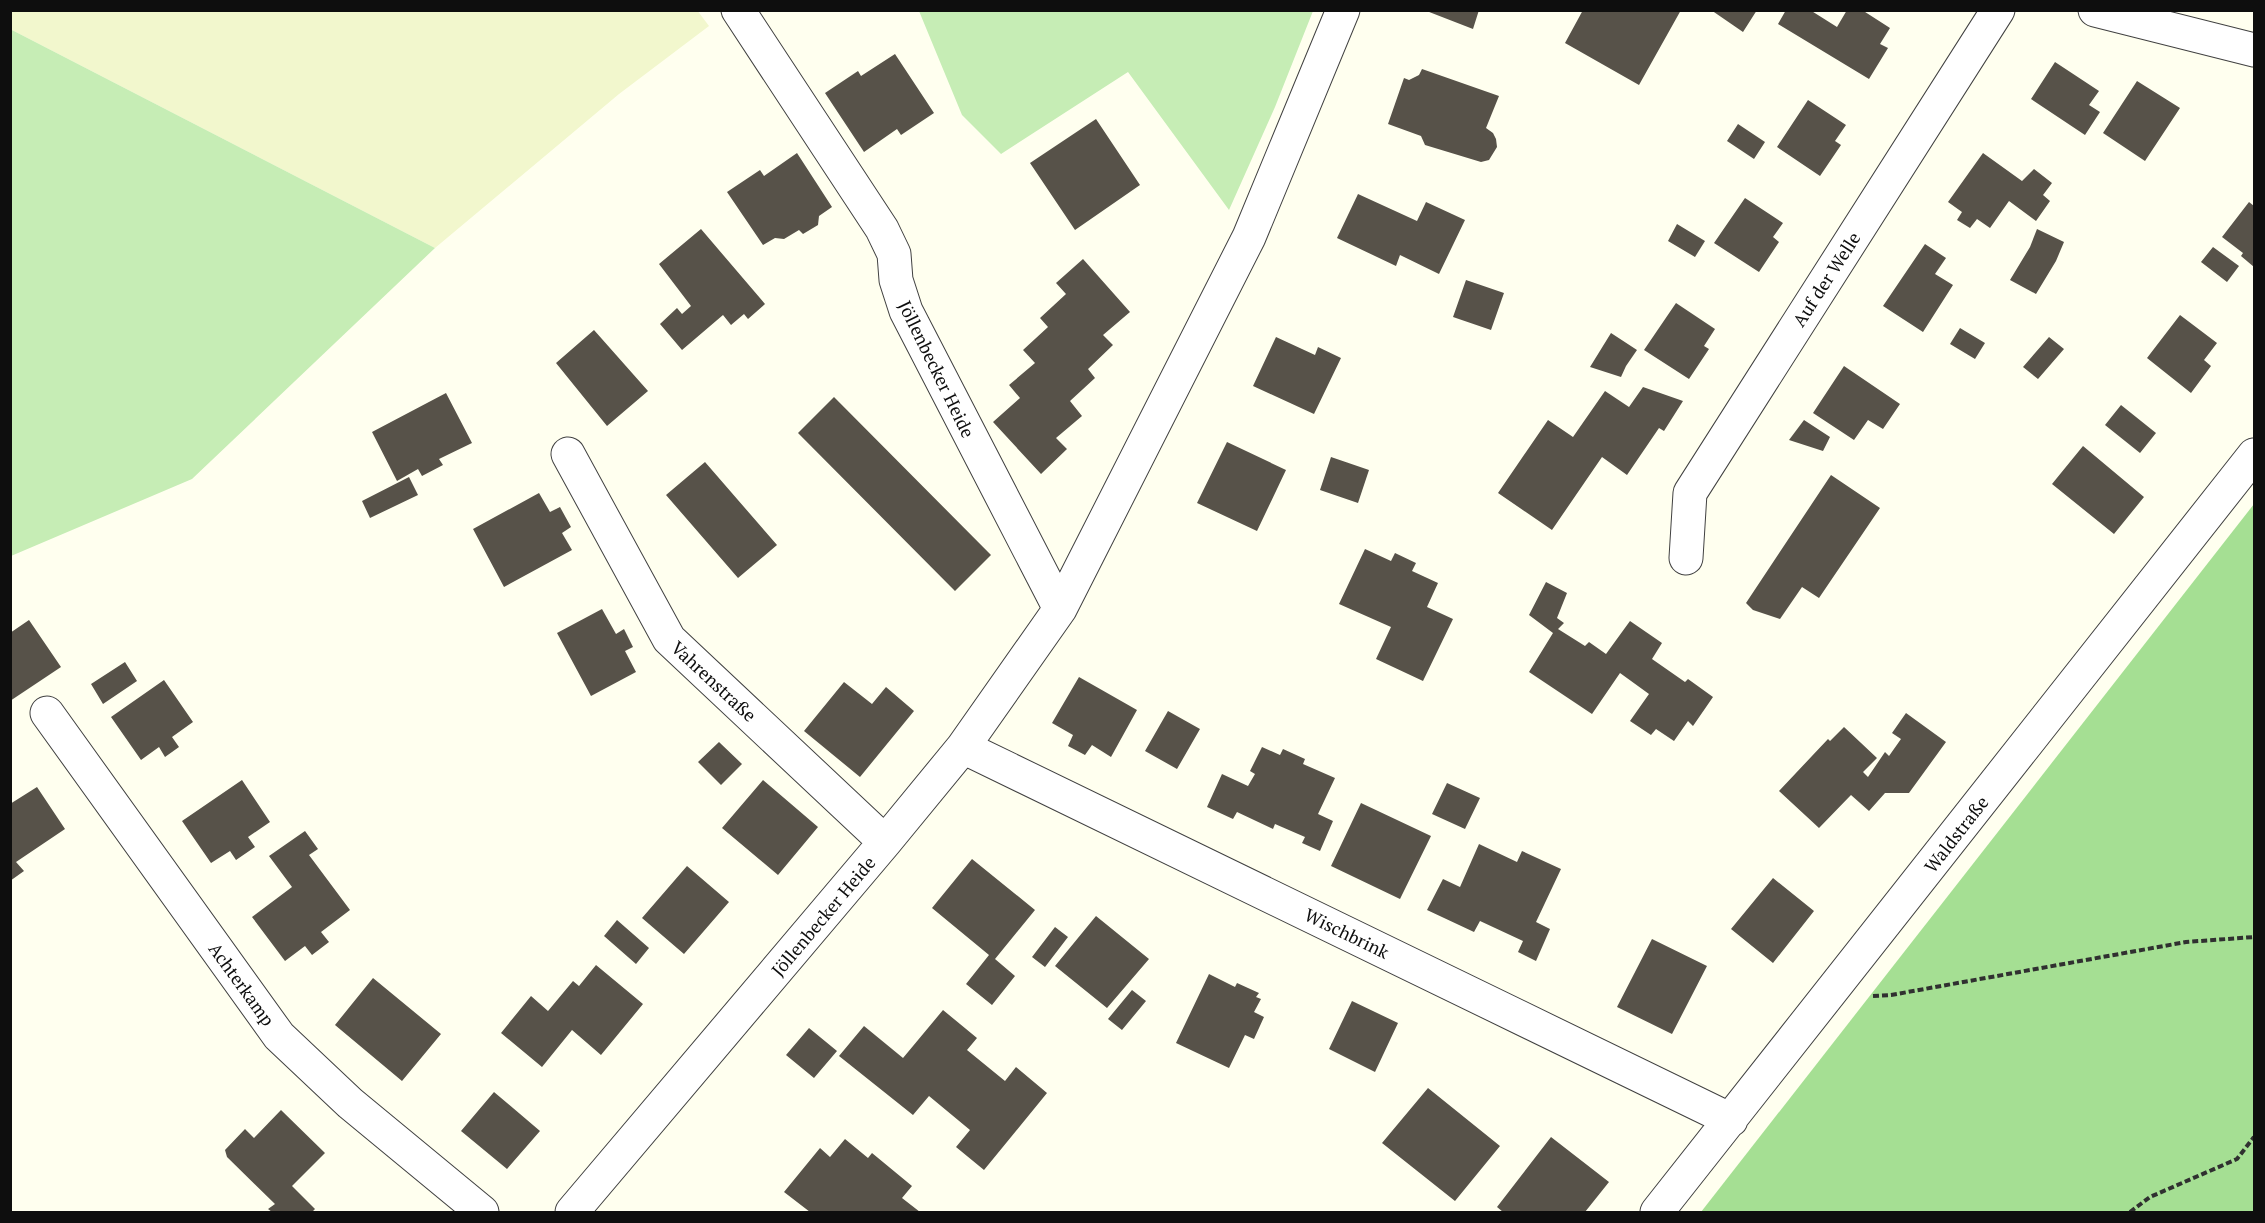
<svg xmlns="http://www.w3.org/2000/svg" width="2265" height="1223" font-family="'PT Serif',serif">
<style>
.farmland{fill:#f2f7cd}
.green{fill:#c6edb5}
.forest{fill:#a5df93}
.building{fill:#575249}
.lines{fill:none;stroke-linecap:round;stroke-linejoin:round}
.minor-casing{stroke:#414141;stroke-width:35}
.path{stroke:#303030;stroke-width:4;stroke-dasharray:6 3;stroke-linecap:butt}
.minor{stroke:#fff;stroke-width:33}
.labels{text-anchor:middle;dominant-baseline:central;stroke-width:6;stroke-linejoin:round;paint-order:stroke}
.street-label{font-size:18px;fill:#0e0e0e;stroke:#fff}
</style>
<rect width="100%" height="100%" fill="#ffffef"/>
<path class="farmland" d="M697,10l12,16 -90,68 -184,154 -425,-219 1,-19z"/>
<path class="green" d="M919,11h394l-38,96 -46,103 -101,-138 -127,82 -39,-39z
M10,29l425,219 -243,231 -181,77z"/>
<path class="forest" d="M2254,504v708h-553z"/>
<path class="building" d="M1424,10h55l-6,19z
M1583,10h98l-42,75 -74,-42z
M1711,10h46l-14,22z
M1786,10h24l27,17 10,-17h15l28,18 -10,16 8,4 -19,31 -91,-55z
M895,54l39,59 -33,22 -4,-6 -33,23 -39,-59 33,-22 3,5z
M2055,62l44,29 -10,14 11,7 -15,23 -54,-36z
M1422,69l77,27 -13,32 7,5 3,6 1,8 -8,13 -8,2 -56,-17 -4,-9 -33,-12 16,-46 5,2 10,-5z
M2137,81l43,27 -35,53 -42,-28z
M1808,100l38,25 -11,16 6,4 -21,31 -43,-29z
M1096,119l44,66 -65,45 -45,-67z
M1738,124l27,18 -11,17 -27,-18z
M797,153l35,54 -13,9 -1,9 -15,9 -4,-4 -15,9 -9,-1 -12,7 -36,-53 33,-22 4,6z
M1983,153l39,28 12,-12 18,14 -9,12 7,6 -14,20 -27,-20 -19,27 -13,-9 -7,9 -13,-8 5,-8 -14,-10z
M1358,194l59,27 9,-19 39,18 -26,54 -39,-19 -4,11 -59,-28z
M1745,198l38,25 -10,14 6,5 -20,30 -45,-29z
M2249,202l5,4v61l-13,-11 2,-3 -21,-16z
M1677,224l28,17 -10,16 -27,-16z
M701,229l64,75 -17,15 -4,-5 -13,11 -8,-10 -41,35 -22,-26 17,-16 5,6 9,-8 -32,-42z
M2037,229l27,13 -8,19 -20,33 -26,-14 20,-33z
M1925,244l21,14 -11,16 18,11 -30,47 -40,-26z
M2213,247l26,19 -12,16 -26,-20z
M1083,259l47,53 -27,23 10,10 -25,24 7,9 -25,23 12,15 -26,22 11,11 -26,25 -48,-52 27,-24 -11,-13 26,-22 -12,-13 25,-23 -8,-9 26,-24 -10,-11z
M1466,280l38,13 -13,37 -38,-13z
M1676,303l39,26 -11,17 5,3 -20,30 -45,-29z
M2180,315l37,28 -13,17 7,6 -20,27 -44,-35z
M1960,328l25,15 -10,16 -25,-15z
M594,330l54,61 -41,35 -51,-63z
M1611,333l26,17 -11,16 -5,11 -31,-10z
M1276,337l39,18 3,-8 23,11 -27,56 -61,-28z
M2049,337l15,12 -26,30 -15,-12z
M1844,366l56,38 -17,25 -15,-9 -14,20 -41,-27z
M1643,387l40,14 -19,30 -5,-3 -32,47 -25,-18 -50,73 -54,-37 50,-73 25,17 32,-46 24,16z
M446,393l26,50 -33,16 4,6 -21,11 -4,-7 -21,12 -25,-49z
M834,397l157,158 -36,36 -157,-158z
M2121,405l35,28 -16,20 -35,-28z
M1804,420l26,17 -7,14 -34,-11z
M1227,442l59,28 -29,61 -60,-28z
M2083,446l61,51 -30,37 -62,-50z
M1331,457l38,13 -11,33 -38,-13z
M705,462l72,83 -39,33 -72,-83z
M1831,475l49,33 -61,90 -17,-11 -22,32 -27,-9 -7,-7z
M409,477l9,18 -48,23 -8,-17z
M539,493l11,19 10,-5 11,20 -9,6 10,17 -68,37 -31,-58z
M1365,549l26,12 4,-8 21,10 -4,8 26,12 -11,24 26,12 -30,62 -47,-22 15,-32 -52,-23z
M1546,582l21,11 -10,25 7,5 -6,6 27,17 4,-4 17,12 24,-33 32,22 -10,16 33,23 3,-3 25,18 -20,29 -5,-5 -14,20 -18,-12 -5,6 -21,-14 19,-27 -29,-21 -28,41 -63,-42 24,-39 -24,-18z
M602,609l14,25 8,-5 9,18 -8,4 11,21 -45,24 -34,-63z
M29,620l32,47 -51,34v-68z
M125,662l12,19 -34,23 -12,-20z
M1079,677l58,33 -26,47 -19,-12 -7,10 -17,-9 5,-11 -21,-12z
M164,680l29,42 -21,15 7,10 -14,10 -6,-10 -18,13 -30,-43z
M844,682l28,22 14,-17 28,24 -54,66 -56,-46z
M1168,711l32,18 -23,40 -32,-18z
M1906,713l40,29 -37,51h-24l-16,18 -18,-16 -32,33 -40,-37 49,-52 2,2 14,-14 33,31 -14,14 5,5 17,-25 4,4 12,-17 -9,-6z
M719,742l23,22 -21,21 -23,-23z
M1262,747l18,8 3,-6 22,10 -2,5 32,14 -17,36 15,7 -13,30 -18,-8 3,-6 -30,-13 -2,5 -36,-17 -4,7 -26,-12 15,-33 26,12 7,-12 -5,-3z
M242,780l28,42 -22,15 7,10 -19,13 -6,-9 -19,12 -29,-42z
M763,780l55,47 -40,48 -56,-47z
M1447,783l33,15 -15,31 -33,-15z
M37,787l28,42 -49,33 8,9 -14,10v-77z
M1361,803l70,33 -31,63 -69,-33z
M305,831l13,18 -9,6 41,55 -29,22 8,10 -17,13 -7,-9 -20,15 -33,-44 40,-30 -23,-31z
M1479,844l38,18 5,-11 39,18 -25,53 14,7 -14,32 -18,-9 5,-11 -43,-20 -6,11 -47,-22 16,-31 17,8z
M972,859l63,51 -40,49 20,17 -23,29 -26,-21 23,-29 -57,-47z
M687,866l42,36 -45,52 -42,-36z
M1773,878l41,33 -41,52 -42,-34z
M1096,916l53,43 -42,49 -52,-42z
M617,920l32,28 -13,16 -32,-28z
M1055,927l13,10 -23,30 -13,-10z
M1652,939l55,27 -35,68 -55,-27z
M596,965l47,39 -42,51 -29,-25 -30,37 -41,-34 30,-37 17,15 25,-30 6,5z
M1209,974l26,13 2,-4 22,10 -3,4 5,2 -7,13 10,5 -10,22 -9,-4 -16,33 -53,-25z
M373,978l68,56 -39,47 -67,-56z
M1132,990l14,11 -24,29 -14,-11z
M1352,1001l46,22 -23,49 -46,-23z
M943,1010l34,28 -10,12 38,31 11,-14 31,26 -63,77 -28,-23 14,-17 -41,-34 -16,19 -74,-59 25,-30 39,32z
M809,1028l28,23 -23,27 -28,-23z
M1428,1088l72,58 -45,55 -73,-58z
M494,1092l46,39 -33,38 -46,-38z
M281,1110l44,43 -33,33 23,23 -3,3h-40l-4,-3 7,-5 -48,-47 -2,-7 20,-21 9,9z
M1551,1137l58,45 -24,30h-82l-6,-5z
M845,1139l23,19 4,-5 40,33 -10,12 18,14h-110l-26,-20 36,-44 10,9z"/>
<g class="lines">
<defs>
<path id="minor" d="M738,10l144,219 12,25 2,26 10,31 154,298
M2095,10l159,40
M568,454l101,185 216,203
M1686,558l4,-65 308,-483
M47,713l232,323 71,67 132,109
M963,747l768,373
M572,1212l313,-370 78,-95 97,-138 189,-372 94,-227
M1657,1212l597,-757"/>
</defs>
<use href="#minor" class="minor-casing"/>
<path class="path" d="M1873,996l18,-1 295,-53 68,-5
M2130,1212l20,-15 87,-38 17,-22"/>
<use href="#minor" class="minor"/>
</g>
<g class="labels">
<g class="street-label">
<text transform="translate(1826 279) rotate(-57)">Auf der Welle</text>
<text transform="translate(937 369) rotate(64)">Jöllenbecker Heide</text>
<text transform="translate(714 681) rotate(43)">Vahrenstraße</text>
<text transform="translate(1956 834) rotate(-52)">Waldstraße</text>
<text transform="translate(823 916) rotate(-50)">Jöllenbecker Heide</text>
<text transform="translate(1347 933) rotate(26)">Wischbrink</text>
<text transform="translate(242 984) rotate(54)">Achterkamp</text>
</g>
</g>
<rect width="2265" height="1223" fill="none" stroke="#0e0e0e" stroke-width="24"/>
</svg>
